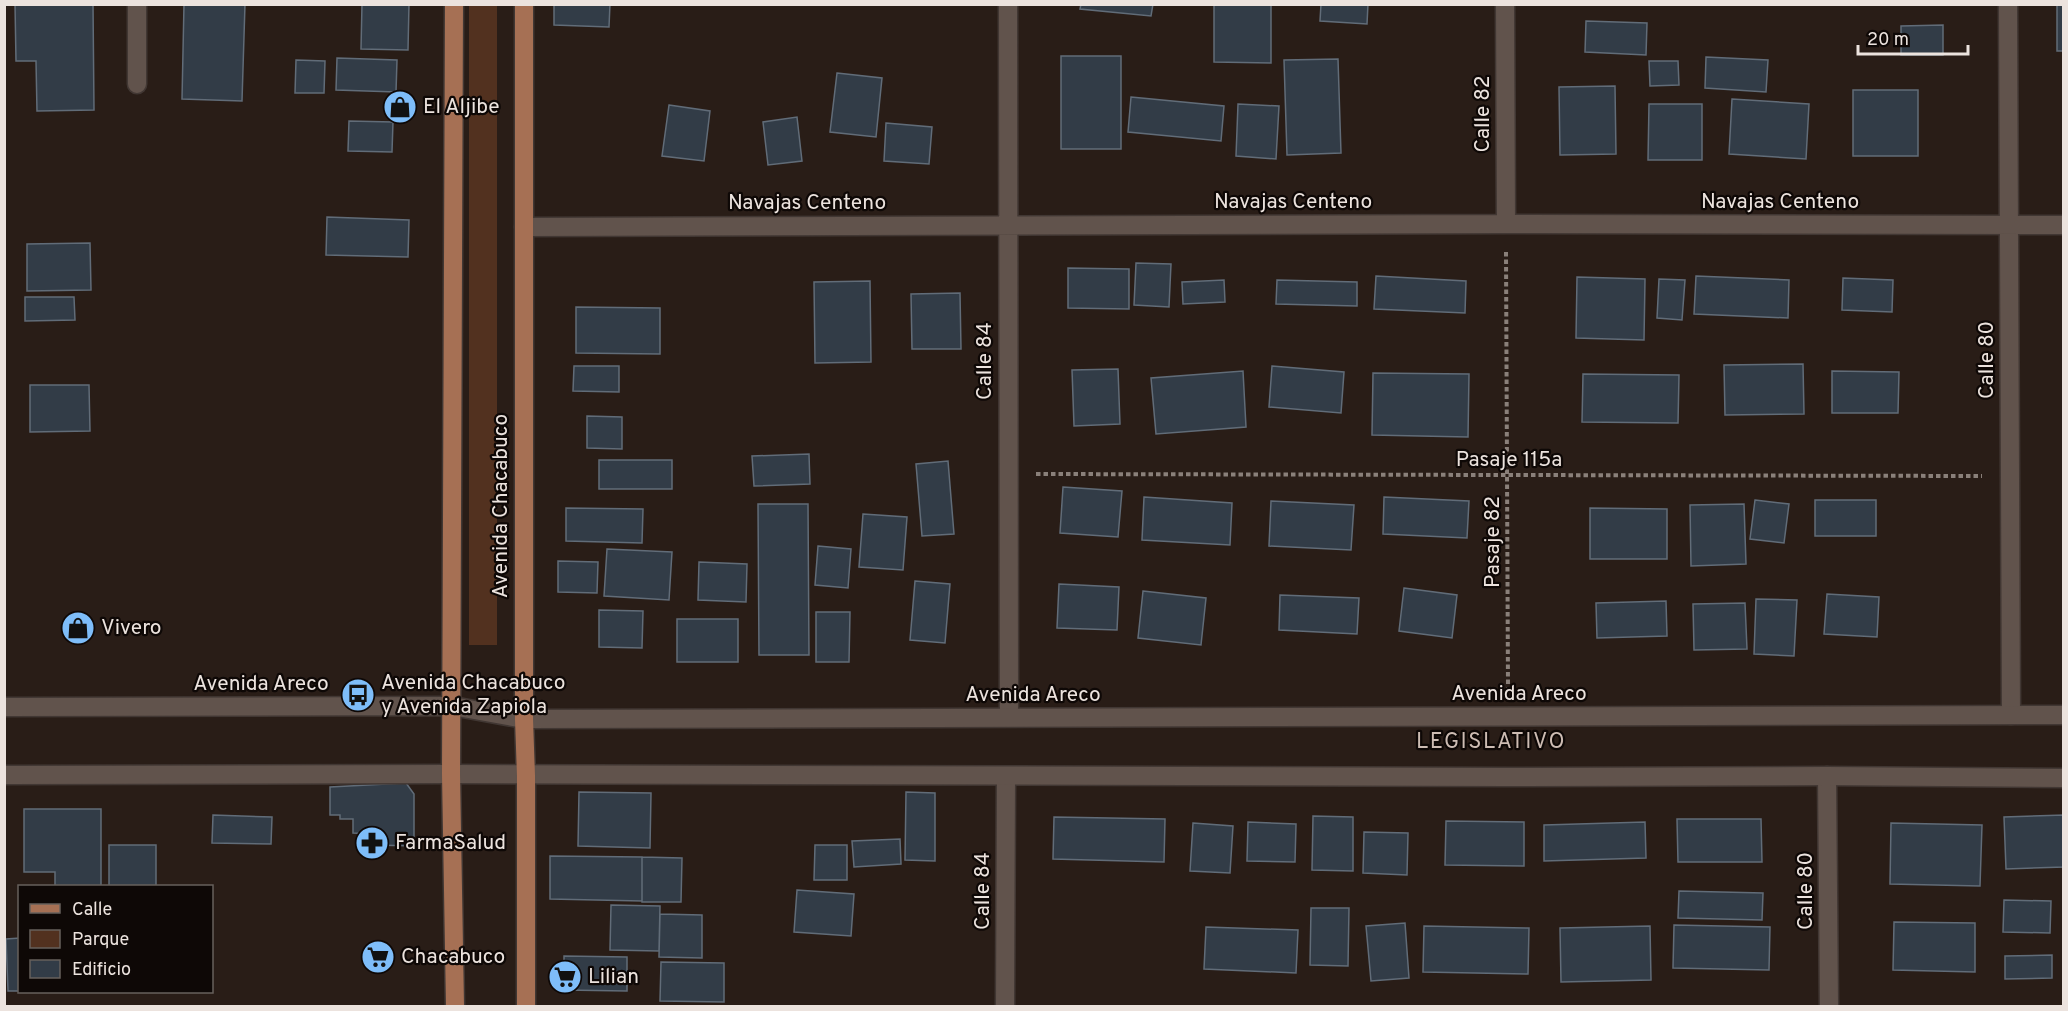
<svg xmlns="http://www.w3.org/2000/svg" width="2068" height="1011" font-family="Overpass,sans-serif">
<style>
.green{fill:#52311f}
.building{fill:#323c47;stroke:#616c78;stroke-width:1.5}
.lines{fill:none;stroke-linecap:round;stroke-linejoin:round}
.street-casing{stroke:#413733;stroke-width:21}
.secondary-casing{stroke:#413733;stroke-width:21}
.primary-casing{stroke:#413733;stroke-width:21}
.path{stroke:#8a807a;stroke-width:4;stroke-dasharray:4.5 3;stroke-linecap:butt}
.street{stroke:#61534c;stroke-width:18}
.secondary{stroke:#61534c;stroke-width:18}
.primary{stroke:#a67054;stroke-width:18}
.labels{text-anchor:middle;dominant-baseline:central;stroke-width:4.5;stroke-linejoin:round;paint-order:stroke}
.poi-label{font-size:21px;fill:#ece3de;stroke:#0e0806;text-anchor:start}
.street-label{font-size:21px;fill:#ece3de;stroke:#0e0806}
.neighbourhood-label{font-size:22px;letter-spacing:1.5px;fill:#cdbcb3;stroke:#0e0806}
</style>
<rect width="100%" height="100%" fill="#291d17"/>
<path class="green" d="M469,5h28v640h-28z"/>
<path class="building" d="M15,4h78l1,106 -57,1 -1,-50h-20z
M184,4h61l-3,97 -60,-2z
M362,4h47l-1,46 -47,-1z
M554,4h56l-1,23 -55,-2z
M1081,4h72l-2,12 -71,-7z
M1214,4h57v59l-57,-1z
M1321,4h47l-1,20 -47,-3z
M2057,4h7v47h-7z
M1586,21l61,2 -1,32 -61,-3z
M1943,25v30h-42v-29z
M1061,56h60v93h-60z
M1706,57l62,3 -2,32 -61,-4z
M337,58l60,2 -1,32 -60,-2z
M1338,59l3,94 -54,2 -3,-95z
M296,60l29,1 -1,32h-29z
M1649,61h29l1,24 -29,1z
M837,73l45,5 -6,59 -46,-5z
M1615,86l1,68 -56,1 -1,-68z
M1853,90h65v66h-65z
M1131,97l93,9 -3,35 -93,-9z
M1732,99l77,5 -3,55 -77,-5z
M1238,104l41,2 -3,53 -40,-3z
M1649,104h53v56h-54z
M669,105l41,6 -6,50 -42,-5z
M797,117l5,44 -34,4 -5,-43z
M349,121l44,1 -1,30 -44,-1z
M886,123l46,4 -3,37 -45,-3z
M327,217l82,3 -1,37 -82,-2z
M90,243l1,47 -64,1v-47z
M1136,263l35,1 -2,43 -35,-2z
M1068,268l61,1v40l-61,-1z
M1376,276l90,5 -1,32 -91,-4z
M1696,276l93,4 -1,38 -94,-4z
M1577,277l68,2 -1,61 -68,-2z
M1843,278l50,2 -1,32 -50,-2z
M1659,279l26,1 -3,40 -25,-2z
M1224,280l1,22 -42,2 -1,-22z
M1277,280l80,2v24l-81,-2z
M870,281l1,81 -56,1 -1,-81z
M960,293l1,56h-49l-1,-55z
M25,297h49l1,23 -50,1z
M576,307l84,1v46l-84,-1z
M1803,364l1,50 -79,1 -1,-50z
M574,366h45v26l-46,-1z
M1272,366l72,6 -3,41 -72,-6z
M1118,369l2,55 -46,2 -2,-56z
M1243,371l3,56 -90,7 -5,-56z
M1832,371l67,1 -1,41h-66z
M1373,373l96,1 -1,63 -96,-2z
M1583,374l96,1 -1,48 -96,-1z
M30,385h59l1,46 -60,1z
M587,416l35,1v32l-35,-1z
M809,454l1,30 -56,2 -2,-30z
M599,460h73v29h-73z
M948,461l6,73 -32,2 -6,-72z
M1063,487l59,4 -4,46 -58,-4z
M1144,497l88,6 -2,42 -88,-5z
M1384,497l85,4 -2,37 -84,-4z
M1755,500l34,4 -5,39 -34,-4z
M1815,500h61v36h-61z
M1271,501l83,4 -3,45 -82,-4z
M758,504h50l1,151h-50z
M1744,504l2,60 -55,2 -1,-61z
M566,508l77,1 -1,34 -76,-2z
M1590,508l77,1v50h-77z
M863,514l44,3 -4,53 -44,-3z
M818,546l33,3 -3,39 -33,-3z
M607,549l65,3 -3,48 -65,-4z
M558,561l40,1 -1,31 -39,-1z
M699,562l48,2 -1,38 -48,-2z
M915,581l35,3 -5,59 -35,-3z
M1059,584l60,3 -2,43 -60,-2z
M1404,588l53,7 -5,43 -53,-7z
M1143,591l63,7 -5,47 -63,-7z
M1827,594l52,3 -2,40 -53,-3z
M1280,595l79,3 -2,36 -78,-4z
M1756,599l41,1 -3,56 -40,-2z
M1666,601l1,35 -70,2 -1,-35z
M1745,603l2,46 -53,1 -1,-46z
M599,610l44,1 -1,37 -43,-1z
M816,612h34l-1,50h-33z
M677,619h61v43h-61z
M406,783l8,11v52l-40,-1 -1,-11 -20,-1v-14h-13v-4h-10v-28z
M579,792l72,1 -1,55 -72,-2z
M906,792l29,1v68l-30,-1z
M24,809h77v77h-46v-14h-31z
M213,815l59,2 -1,27 -59,-1z
M2064,815v52l-58,2 -2,-52z
M1313,816l40,1v54l-41,-1z
M1054,817l111,2 -1,43 -111,-3z
M1677,819h84l1,43h-84z
M1446,821l78,1v44l-79,-1z
M1248,822l48,2 -1,38 -48,-1z
M1645,822l1,36 -102,3v-36z
M1193,823l40,3 -3,47 -40,-2z
M1891,823l91,2 -2,61 -90,-2z
M1364,832l44,1 -1,42 -44,-2z
M900,839l1,25 -47,3 -2,-26z
M109,845h47v41h-47z
M815,845h32v35h-33z
M550,856l92,1v44l-92,-2z
M642,857l40,1 -1,44h-39z
M797,890l57,4 -3,42 -57,-4z
M1679,891l84,2 -1,27 -84,-2z
M2004,900l47,1 -1,32 -47,-1z
M611,905l49,1 -1,45 -49,-1z
M1311,908h38l-1,58 -38,-1z
M660,914l42,1v43l-43,-1z
M1894,922l81,1v49l-82,-2z
M1405,923l4,55 -38,3 -5,-55z
M1674,925l96,2 -1,43 -96,-2z
M1424,926l105,2 -1,46 -105,-2z
M1650,926l1,54 -90,2 -1,-54z
M1206,927l92,3 -2,43 -92,-4z
M20,938v53h-12l-2,-52z
M2052,955v23l-47,1v-23z
M564,956l63,1v34l-63,-1z
M661,962l63,1v39l-64,-1z"/>
<g class="lines">
<defs>
<path id="street" d="M137,4v80
M1008,4l1,713
M1505,4l1,220
M2008,4l3,711
M524,227l982,-3 558,1
M1827,776l2,230
M1005,1006l1,-229"/>
<path id="secondary" d="M4,707l448,-1 72,13 1540,-4
M4,775l447,-1 1056,3 320,-1 237,2"/>
<path id="primary" d="M454,4l-3,770 4,232
M524,4v715l2,57v230"/>
</defs>
<use href="#street" class="street-casing"/>
<use href="#secondary" class="secondary-casing"/>
<use href="#primary" class="primary-casing"/>
<path class="path" d="M1506,252l2,436
M1036,474l946,2"/>
<use href="#street" class="street"/>
<use href="#secondary" class="secondary"/>
<use href="#primary" class="primary"/>
</g>
<defs>
<symbol id="shop-disc" viewBox="-11 -11 22 22"><circle r="9.5" fill="#7ebdf9" stroke="#0e0806"/><path d="M-5-2.5h2.3a2.7 3.5 0 0 1 5.4 0H5L5.5 6h-11ZM-1.5-2.5h3a1.5 2.3 0 0 0-3 0Z" fill="#111"/></symbol>
<symbol id="bus-disc" viewBox="-11 -11 22 22"><circle r="9.5" fill="#7ebdf9" stroke="#0e0806"/><path d="M-5-6H5V4H4V6H2V4H-2V6H-4V4H-5ZM-3.5-4V0h7V-4ZM-3.5 1.2v1.5H-2V1.2ZM2 1.2v1.5H3.5V1.2Z" fill="#111"/></symbol>
<symbol id="pharmacy-disc" viewBox="-11 -11 22 22"><circle r="9.5" fill="#7ebdf9" stroke="#0e0806"/><path d="M-2-6h4v4h4v4h-4v4h-4v-4h-4v-4h4Z" fill="#111"/></symbol>
<symbol id="supermarket-disc" viewBox="-11 -11 22 22"><circle r="9.5" fill="#7ebdf9" stroke="#0e0806"/><path d="M-6-5.5h2.5l.6 2H6L4.5 2H-2.5L-4.4-4H-6ZM-1.5 3.2a1.3 1.3 0 1 0 .1 0ZM3 3.2a1.3 1.3 0 1 0 .1 0Z" fill="#111"/></symbol>
</defs>
<g fill-rule="evenodd">
<use href="#shop-disc" x="381" y="88" width="38" height="38"/>
<use href="#shop-disc" x="59" y="609" width="38" height="38"/>
<use href="#bus-disc" x="339" y="676" width="38" height="38"/>
<use href="#pharmacy-disc" x="353" y="824" width="38" height="38"/>
<use href="#supermarket-disc" x="359" y="938" width="38" height="38"/>
<use href="#supermarket-disc" x="546" y="958" width="38" height="38"/>
</g>
<g class="labels">
<g class="poi-label">
<text x="423" y="107">El Aljibe</text>
<text x="101" y="628">Vivero</text>
<text x="381" y="683">Avenida Chacabuco<tspan x="381" dy="24">y Avenida Zapiola</tspan></text>
<text x="395" y="843">FarmaSalud</text>
<text x="401" y="957">Chacabuco</text>
<text x="588" y="977">Lilian</text>
</g>
<g class="street-label">
<text transform="translate(1483 114) rotate(-90)">Calle 82</text>
<text x="1293" y="202">Navajas Centeno</text>
<text x="1780" y="202">Navajas Centeno</text>
<text x="807" y="203">Navajas Centeno</text>
<text transform="translate(1987 360) rotate(-90)">Calle 80</text>
<text transform="translate(985 361) rotate(-90)">Calle 84</text>
<text x="1509" y="460">Pasaje 115a</text>
<text transform="translate(501 506) rotate(-90)">Avenida Chacabuco</text>
<text transform="translate(1493 542) rotate(-90)">Pasaje 82</text>
<text x="261" y="684">Avenida Areco</text>
<text x="1519" y="694">Avenida Areco</text>
<text x="1033" y="695">Avenida Areco</text>
<text transform="translate(983 891) rotate(-90)">Calle 84</text>
<text transform="translate(1806 891) rotate(-90)">Calle 80</text>
</g>
<g class="neighbourhood-label">
<text x="1491" y="742">LEGISLATIVO</text>
</g>
</g>
<rect width="2068" height="1011" fill="none" stroke="#ece3de" stroke-width="12"/>
<rect x="18" y="885" width="195" height="108" fill="#0e0806" stroke="#67605c" stroke-width="1.5"/>
<rect x="30" y="904" width="30" height="9" fill="#a67054" stroke="#67605c" stroke-width="1.5"/>
<text x="72" y="915" font-size="18" fill="#ece3de">Calle</text>
<rect x="30" y="930" width="30" height="18" fill="#52311f" stroke="#67605c" stroke-width="1.5"/>
<text x="72" y="945" font-size="18" fill="#ece3de">Parque</text>
<rect x="30" y="960" width="30" height="18" fill="#323c47" stroke="#67605c" stroke-width="1.5"/>
<text x="72" y="975" font-size="18" fill="#ece3de">Edificio</text>
<path d="M1858 45v9h110v-9" fill="none" stroke="#ece3de" stroke-width="3"/>
<text x="1867" y="45" font-size="18" fill="#ece3de" stroke="#0e0806" stroke-width="4.5" paint-order="stroke">20 m</text>
</svg>
